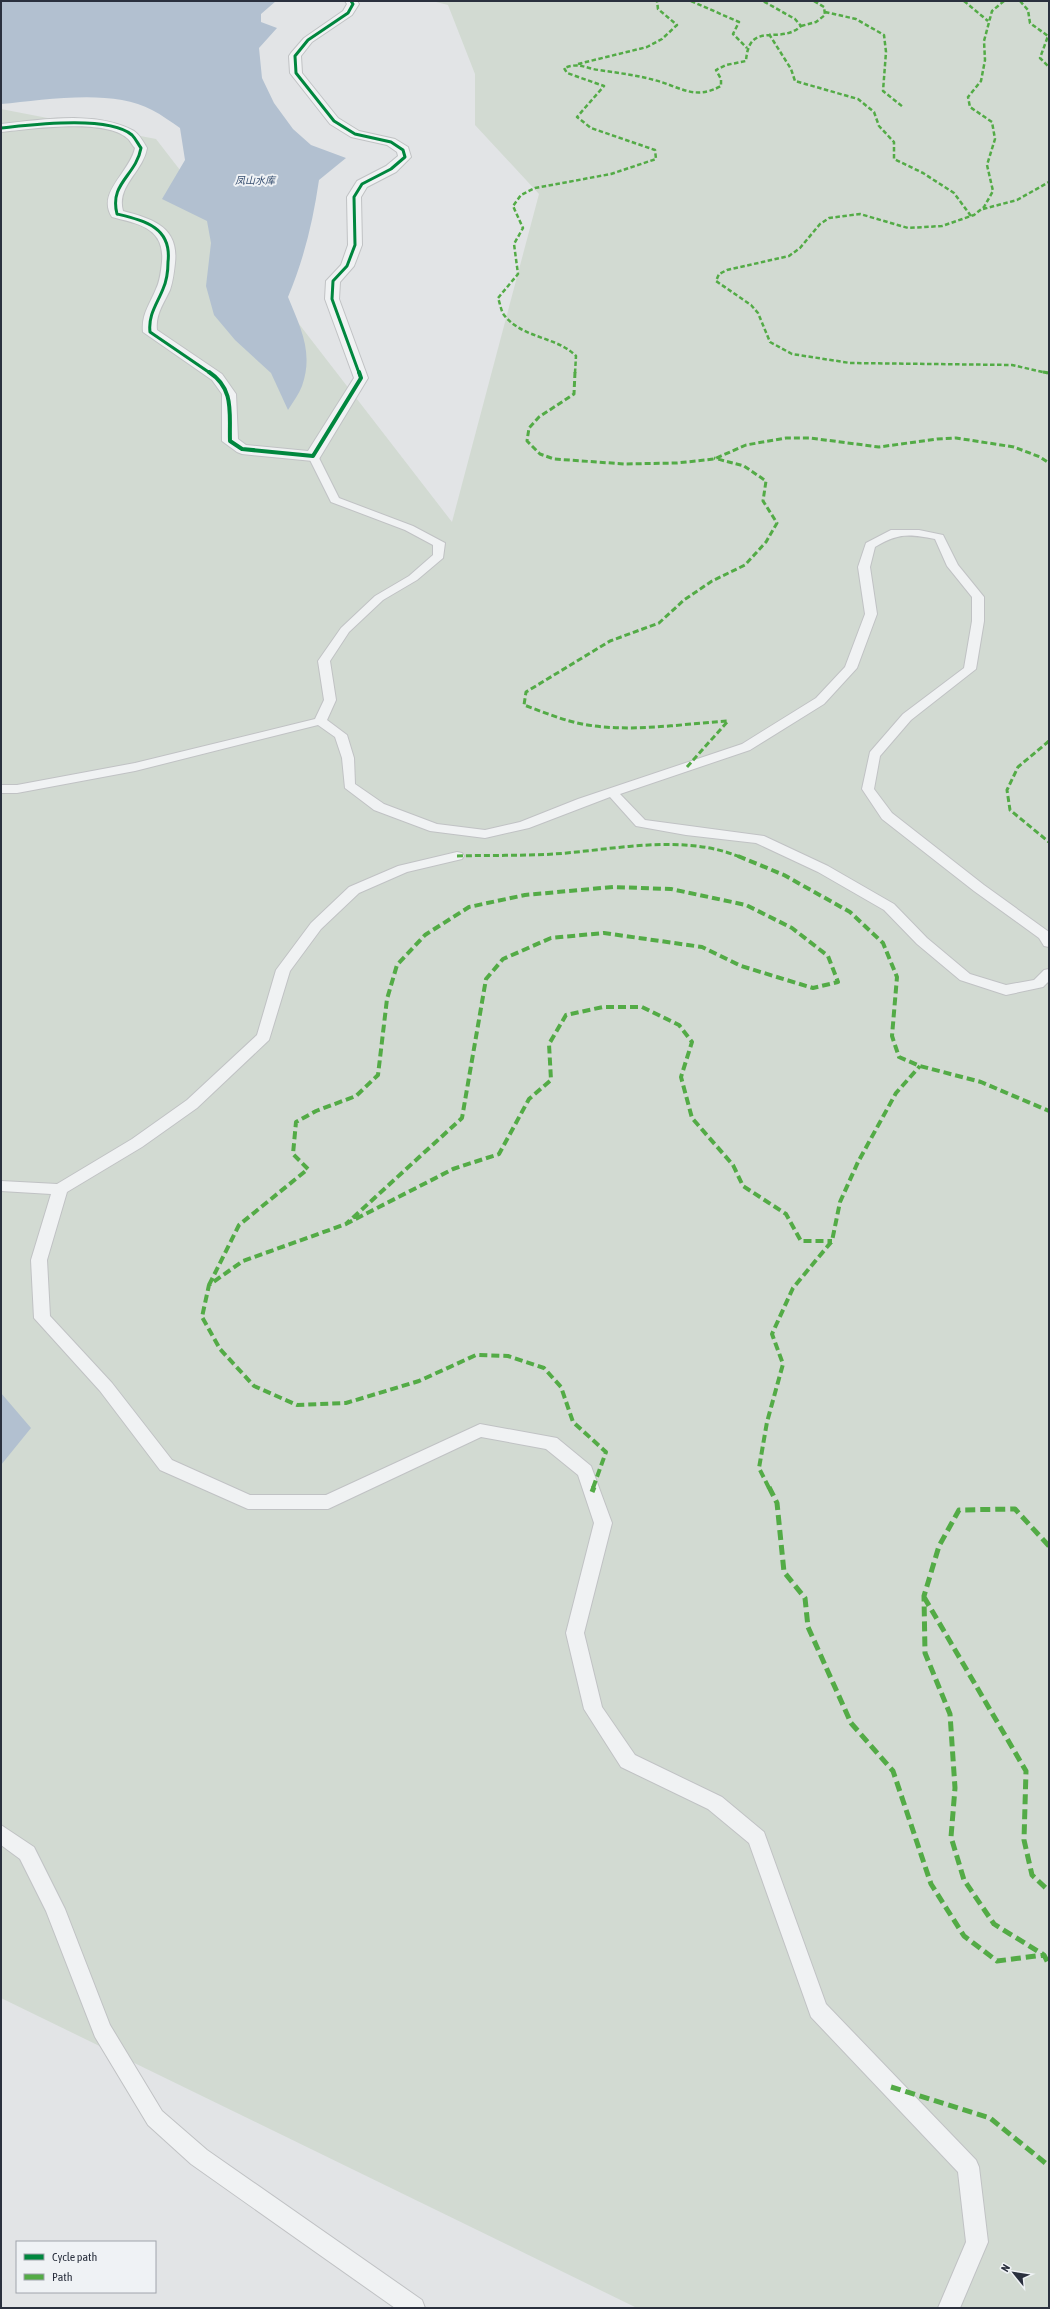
<svg xmlns="http://www.w3.org/2000/svg" width="1050" height="2309" font-family="'Asap Condensed','Noto Sans SC',sans-serif">
<style>
.green{fill:#d2dad2}
.water{fill:#b2c0d0}
.lines{fill:none;stroke-linecap:round;stroke-linejoin:round}
.service-casing{stroke:#c0c2c4;stroke-width:2}
.minor-casing{stroke:#c0c2c4;stroke-width:2}
.service{fill:#f0f2f3;fill-rule:evenodd}
.minor{fill:#f0f2f3;fill-rule:evenodd}
.quiet-far3{stroke:#53ab46;stroke-width:2.5;stroke-dasharray:4.5 2.5;stroke-linecap:butt}
.quiet-far2{stroke:#53ab46;stroke-width:3;stroke-dasharray:6 3;stroke-linecap:butt}
.quiet-far1{stroke:#53ab46;stroke-width:4;stroke-dasharray:8 4;stroke-linecap:butt}
.quiet{stroke:#53ab46;stroke-width:5;stroke-dasharray:10 5;stroke-linecap:butt}
.cycleway-far1-casing{stroke:#eff2f5;stroke-width:4.5}
.cycleway-casing{stroke:#eff2f5;stroke-width:6}
.cycleway-far1{stroke:#00873e;stroke-width:3}
.cycleway{stroke:#00873e;stroke-width:4}
.labels{text-anchor:middle;dominant-baseline:central;stroke-width:4;stroke-linejoin:round;paint-order:stroke}
.far-water-label{font-size:10px;font-style:italic;fill:#364e6f;stroke:#eff2f5}
</style>
<rect width="100%" height="100%" fill="#e2e4e6"/>
<path class="green" d="M432,1h617v2307h-412l-636,-310v-1889l155,30 296,383 87,-328 -64,-69v-51l-27,-69z"/>
<path class="water" d="M1,1h275l-15,13v8l16,6 -18,20 3,30 12,25 19,26 18,16 35,13 -27,22c-6,41 -15,79 -31,117 12,30 26,55 14,89 -3,8 -9,16 -14,24l-17,-37 -36,-33 -21,-25 -8,-29 5,-43 -4,-22 -45,-22 23,-39 -5,-32c-9,-6 -18,-13 -28,-18 -39,-22 -108,-10 -151,-6z
M1,1393l30,35 -30,37z"/>
<g class="lines">
<defs>
<path id="service" d="M313,453l5,3 21,42 74,28 32,17 -2,15 -26,22 -34,20 -34,32 -19,29 6,39 -9,20 20,15 7,23 1,26 29,20 53,20 48,6 35,-8 58,-23 164,-55 74,-46 29,-31 20,-53 -7,-47 8,-24 25,-13h28l24,5 15,30 26,32v24l-8,48 -65,51 -31,36 -6,33 18,24 92,72 65,47v15l-5,-1 -5,-8 -65,-47 -92,-72 -20,-30 8,-37 33,-38 61,-46 8,-47v-24l-25,-31 -12,-27c-27,-5 -36,-6 -60,8l-5,20 7,47 -20,54 -33,36 -74,46 -130,44 25,26 119,16 64,30 66,38 33,34 43,36 36,11 28,-5 10,-10 5,-1v12l-6,6 -37,8 -46,-15 -43,-36 -33,-34 -66,-38 -62,-29 -70,-8 -50,-9 -26,-29 -81,31 -44,10 -55,-7 -56,-21 -29,-22 -3,-30 -7,-21 -17,-12 -183,46 -118,22h-16v-8h16l118,-22 180,-44 9,-19 -6,-39 23,-33 34,-32 34,-20 24,-21v-10l-28,-15 -74,-28 -23,-46z
M457,852l5,1 2,3 -2,3 -55,13 -48,21 -38,36 -31,42 -21,69 -72,68 -55,39 -75,45 -20,68 3,56 62,67 60,77 78,35h76l154,-71 77,14 34,28 21,57 -28,110 18,74 33,48 87,42 42,35 62,172 150,156 3,7 9,75 -28,66h-22l28,-66 -8,-70 -147,-155 -62,-174 -41,-34 -87,-42 -37,-58 -18,-76 28,-110 -16,-48 -32,-26 -65,-12 -153,72h-80l-88,-39 -60,-79 -66,-73 -3,-58 20,-66 -50,-3v-10l56,3 75,-45 55,-39 70,-65 19,-65 35,-47 38,-36 49,-21z
M1,1825l33,22 31,62 45,116 52,86 45,39 215,150 3,8h-30l-204,-144 -43,-39 -53,-88 -49,-126 -26,-52 -19,-14z"/>
<path id="minor" d="M345,1h12l2,3 -7,11 -40,27 -11,14 1,17 36,45 21,13 36,8 13,8 3,10 -15,15 -29,15 -6,10 1,48 -8,21 -14,16 -1,17 29,79 -49,81 -6,2 -71,-7 -5,-2 -15,-11v-47l-10,-14 -69,-48c-2,-17 7,-28 13,-43 4,-8 5,-18 6,-27 3,-34 -23,-38 -50,-45 -16,-24 18,-45 23,-69 -3,-3 -5,-8 -8,-10 -23,-20 -97,-9 -126,-6v-8c41,-4 95,-14 133,7 6,4 10,12 13,17 -4,24 -31,38 -24,63 30,8 56,16 52,52 -1,9 -2,18 -5,27 -6,13 -15,25 -13,40l65,44 14,20 2,45 8,6 62,6 46,-73 -29,-79 1,-18 15,-16 7,-20 -1,-48 10,-16 29,-15 12,-10 -1,-4 -10,-7 -36,-8 -21,-13 -40,-51 -1,-17 2,-3 13,-15 39,-27 4,-7z"/>
</defs>
<use href="#service" class="service-casing"/>
<use href="#minor" class="minor-casing"/>
<use href="#service" class="service"/>
<use href="#minor" class="minor"/>
<path class="quiet-far3" d="M691,1l48,21 -6,12 14,14
M964,1l24,20
M1004,1l-12,10 -8,30 1,19 -4,21 -13,16 2,10 22,15 3,17 -8,26 6,26 -9,16 -10,8 -32,11 -34,2 -48,-14 -31,4 -9,6 -20,24 -11,8 -62,14 -8,4 -3,7 35,24 7,8 12,29 22,12 58,9 162,2 35,8
M1020,1l8,9 2,13 18,13 -8,22 9,9
M825,12l31,7 28,16 2,17 -3,39 20,16
M801,26l15,-4 9,-7 -1,-8 -10,-6
M769,34l22,35 4,12 63,18 16,13 5,14 15,16v17l29,14 31,20 17,23
M578,64l69,-17 15,-8 15,-14 -19,-16 -1,-8
M983,209l34,-9 32,-18
M575,373l1,-17c-20,-20 -53,-17 -72,-41 -3,-4 -4,-12 -6,-17l20,-24 -4,-30 9,-16 -10,-22 8,-11 14,-7 76,-14 45,-15 -1,-9 -64,-22 -14,-11 27,-31 -37,-13 -3,-5c17,-6 19,0 35,2 19,3 37,5 55,10 25,6 40,21 67,6v-7l-5,-9 10,-5 20,-4c3,-42 34,-15 55,-35l-6,-7 -32,-18"/>
<path class="quiet-far2" d="M575,372l-1,22 -35,23 -10,11 -2,13 13,13 14,5 71,5 52,-1 37,-4 32,-14 40,-7h24l69,9 58,-8 19,-1 58,9 26,10 9,6
M1043,372l6,1
M1049,741l-31,26 -11,23 3,20 39,32
M687,767l41,-46c-48,3 -99,12 -146,3 -20,-4 -39,-12 -58,-19l2,-13 84,-51 49,-18 25,-23 28,-19 33,-16 21,-23 11,-19 -14,-22 3,-20 -22,-15 -30,-8
M457,856c32,-1 65,0 97,-2 60,-4 128,-21 186,3"/>
<path class="quiet-far1" d="M738,856l46,19 66,37 33,31 14,34 -5,59 7,21 21,9 61,16 68,29
M209,1285l30,-60 69,-56 -15,-15 3,-32 20,-11 40,-15 22,-21 9,-76 10,-34 28,-30 44,-28 56,-12 88,-8 58,2 75,16 46,23 36,28 10,26 -25,6 -72,-22 -39,-19 -98,-14 -53,5 -48,21 -17,20 -24,139 -116,106
M593,1488l13,-36 -33,-30 -12,-35 -17,-19 -36,-12 -32,-1 -57,26 -73,22 -49,2 -43,-19 -34,-37 -18,-32 7,-32 34,-24 103,-37 107,-55 46,-15 30,-55 22,-19 -2,-36 17,-29 37,-8h39l37,18 13,17 -11,35 11,41 41,47 10,21 43,28 15,27h31
M769,1488l-10,-20 8,-46 16,-58 -11,-30 21,-46 39,-47 8,-39 18,-40 38,-69 24,-27"/>
<path class="quiet" d="M769,1487l8,16 7,69 21,26 3,29 43,96 42,48 38,113 33,52 33,25 47,-6
M592,1492l2,-5
M1049,1546l-34,-37 -56,1 -20,36 -15,50 1,57 25,61 5,74 -4,49 13,43 30,44 50,31 5,10
M924,1597l102,174 -2,69 8,35 17,16
M891,2087l99,31 59,48"/>
<defs>
<path id="cycleway-far1" d="M351,1l2,3 -5,9 -40,27 -13,16 1,17 38,48 21,13 36,8 12,8 2,7 -14,12 -29,15 -8,13 1,48 -8,21 -14,15 -1,18 27,74
M1,128c30,-3 107,-13 131,7 4,4 6,9 9,13 -5,28 -32,35 -24,66 28,7 55,13 51,48 0,9 -1,18 -5,27 -6,15 -15,26 -13,43l60,41"/>
<path id="cycleway" d="M209,372c26,17 20,41 21,69l12,8 71,7 48,-78 -2,-6"/>
</defs>
<use href="#cycleway-far1" class="cycleway-far1-casing"/>
<use href="#cycleway" class="cycleway-casing"/>
<use href="#cycleway-far1" class="cycleway-far1"/>
<use href="#cycleway" class="cycleway"/>
</g>
<g class="labels">
<g class="far-water-label">
<text x="255" y="180">凤山水库</text>
</g>
</g>
<rect width="1050" height="2309" fill="none" stroke="#2a303e" stroke-width="4"/>
<rect x="16" y="2241" width="140" height="52" fill="#eff2f5" stroke="#a0a4ac"/>
<rect x="24" y="2254" width="20" height="6" fill="#00873e" stroke="#a0a4ac"/>
<text x="52" y="2261" font-size="12" fill="#2a303e">Cycle path</text>
<rect x="24" y="2274" width="20" height="6" fill="#53ab46" stroke="#a0a4ac"/>
<text x="52" y="2281" font-size="12" fill="#2a303e">Path</text>
<g transform="translate(1014 2273) rotate(300)" stroke="#eff2f5" stroke-width="3" paint-order="stroke">
<path d="M0-3L7 15L0 10L-7 15Z" fill="#2a303e"/>
<text y="-6" font-size="11" font-weight="bold" text-anchor="middle" fill="#2a303e">N</text>
</g>
</svg>
